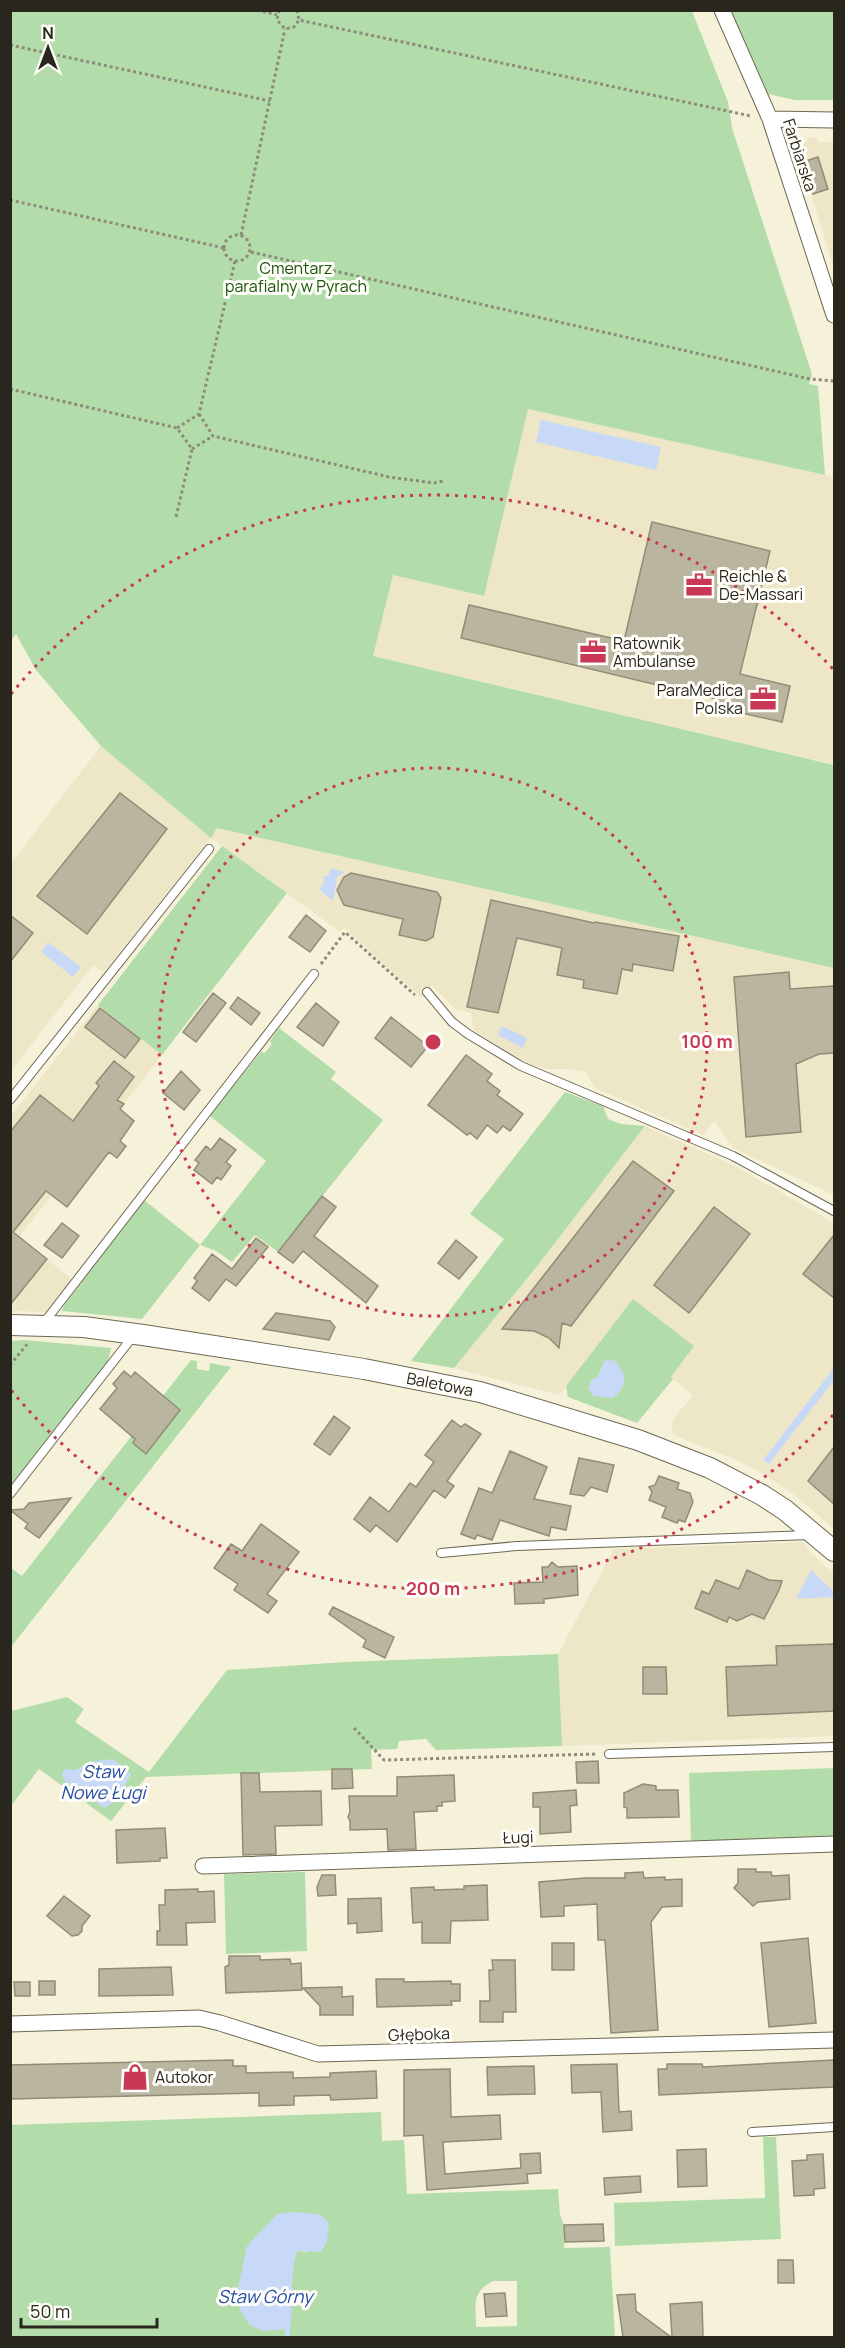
<svg xmlns="http://www.w3.org/2000/svg" width="845" height="2348" font-family="Manrope,sans-serif">
<style>
.built{fill:#ede6c7}
.green{fill:#b2ddaa;fill-rule:evenodd}
.water{fill:#c8d9f8}
.lines{fill:none;stroke-linecap:round;stroke-linejoin:round}
.stream{stroke:#c8d9f8;stroke-width:5}
.building{fill:#bab59e;stroke:#918c76;stroke-width:1.5}
.service-casing{stroke:#6d6853;stroke-width:10}
.minor-casing{stroke:#6d6853;stroke-width:17}
.tertiary-casing{stroke:#6d6853;stroke-width:22}
.path{stroke:#8e8b7b;stroke-width:3;stroke-dasharray:3 3;stroke-linecap:butt}
.service{stroke:#fff;stroke-width:8}
.minor{stroke:#fff;stroke-width:15}
.tertiary{stroke:#fff;stroke-width:20}
.ring{fill:none;stroke:#c93956;stroke-width:3;stroke-dasharray:3 6}
.labels{text-anchor:middle;dominant-baseline:central;stroke-width:6;stroke-linejoin:round;paint-order:stroke}
.street-label{font-size:16px;fill:#28261d;stroke:#fffef9}
.park-label{font-size:16px;fill:#18540a;stroke:#fffef9}
.poi-label{font-size:16px;fill:#28261d;stroke:#fffef9;text-anchor:start}
.water-label{font-size:18px;font-style:italic;fill:#264fa7;stroke:#fffef9}
.centre{fill:#c93956;stroke:#fffef9;stroke-width:3}
.ring-label{font-size:18px;text-anchor:middle;font-weight:bold;fill:#c93956;stroke:#fffef9;stroke-width:6;stroke-linejoin:round;paint-order:stroke}
</style>
<rect width="100%" height="100%" fill="#f6f1d9"/>
<path class="built" d="M816,137l3,5h15v126l-36,-116 10,-14z
M528,409l305,68 1,278 -2,9 -459,-108 20,-81 91,21z
M101,746l110,91 6,-9 617,140v227l-101,-47 -19,-27 -11,14 -108,-47 -9,-16 -19,-3h-21l-25,-9 -48,-30 -2,-17 -16,-4 -23,-24 -10,13 -78,-70 -4,4 -129,-94 -108,135 -10,-8 -82,106v-208z
M98,1005l64,50 -143,182 53,42 -25,33 -36,-1 -1,-194z
M645,1126l90,40 99,57v306l-37,-32 -30,-21 -31,-16 -62,-25 -3,-7 3,-10 19,-23 -20,-16 -36,44 -69,-26 -2,-10 -7,8 -105,-27 84,-103z
M804,1542l6,10 24,22v162l-272,10 -4,-92 56,-105z"/>
<path class="green" d="M11,10l681,1 36,91 4,26 80,246 -3,10 9,2 7,89 -297,-66 -44,187 -91,-21 -20,81 461,109v203l-617,-140 -6,10 -110,-92 -65,-76 -20,-36 -5,7z
M731,11h103v89h-39l-27,-6z
M222,846l65,47 -125,162 -64,-50z
M279,1028l57,44 -5,7 52,41 -105,132 -23,-17 -23,27 -16,-11 -16,-6 -58,74 -80,-8 1,-4 81,-107 56,45 66,-84 -57,-46 52,-63 4,1 7,-9 -2,-3z
M565,1092l38,14 5,13 13,5 24,2 -107,139 -84,103 -43,-7 93,-122 -34,-25z
M633,1299l61,47 -23,31 2,2 -36,44 -69,-26 -2,-11z
M24,1340l87,8 -3,13 -97,124v-144z
M191,1360l6,1v8l12,2 1,-8 21,4 -220,280v-79l11,8z
M558,1654l4,92 -126,4 -10,-11 -27,2 -2,8 -26,1 1,19 -226,8 -35,44 -72,-52 -28,37v-95l56,-14 17,12 -9,13 74,50 78,-102 118,-8z
M834,1768v68l-143,5 -2,-68z
M305,1872l2,79 -81,3 -2,-80z
M381,2112l1,29 22,-1 3,54 151,-5 2,26 4,10v23l46,-1 5,90h-604l-1,-212zM293,2212l14,40 -10,-1 -5,16zM493,2281h24v45l-41,1c0,-22 -5,-35 17,-46z
M763,2137h13l5,102 -166,7 -1,-43 151,-5z"/>
<path class="water" d="M541,420l120,27 -5,23 -120,-28z
M331,868l13,4 -7,5 -4,24 -14,-12 5,-6 -1,-6 5,-1z
M48,942l33,25 -8,10 -32,-25z
M502,1026l25,12 -4,10 -25,-13z
M614,1360c13,15 15,24 -1,38l-20,-2 -5,-8 4,-8 6,-4 6,-15z
M834,1368v12l-65,84 -6,-4z
M811,1570l23,22v5l-38,2z
M113,1759l18,15c-7,13 -13,28 -27,34l-38,-25 -4,-8 2,-6 12,1 13,-8z
M293,2212l25,2 11,8 -2,20 -6,10 -24,-1c-8,25 -3,52 -7,78l-26,2 -14,-6 -8,-11 -6,-16 11,-52 30,-32z"/>
<g class="lines">
<path class="stream" d="M287,2329l1,9"/>
</g>
<path class="building" d="M818,157l10,32 -15,5 -10,-32z
M652,522l118,29 -30,123 50,12 -8,36 -68,-15 2,-8 -255,-61 8,-33 155,36z
M120,793l47,36 -80,105 -50,-38z
M351,873l86,19 4,6 -8,39 -7,4 -27,-6 4,-16 -59,-14 -7,-15 7,-13z
M491,900l103,23 1,-1 84,14 -6,35 -40,-7 -1,7 -10,-2 -5,25 -34,-6 1,-8 -27,-5 5,-27 -45,-10 -19,75 -31,-6z
M10,915l23,18 -23,29z
M306,915l20,16 -16,21 -21,-15z
M789,972l1,17 44,-3v67l-15,1 -23,10 5,68 -55,5 -12,-160z
M213,993l13,10 -30,39 -13,-10z
M238,997l22,16 -9,12 -21,-17z
M316,1003l23,19 -16,24 -26,-19z
M100,1008l40,31 -15,19 -40,-31z
M391,1017l37,29 -17,21 -36,-29z
M466,1055l26,19 -5,7 13,10 -3,4 26,19 -13,17 -7,-5 -6,7 -10,-8 -10,14 -7,-6 -3,2 -39,-30z
M114,1061l20,16 -17,23 7,4 -4,5 14,12 -14,20 6,5 -9,12 -8,-6 -42,55 -21,-16 -33,41 34,27 -37,46v-173l30,-37 33,26 26,-35 -3,-3z
M181,1071l19,19 -16,20 -21,-17z
M220,1138l16,12 -10,12 5,4 -10,14 -4,-3 -5,7 -18,-14 5,-7 -4,-3 11,-14 5,4z
M633,1161l41,30 -103,135 -9,-3 -3,25 -10,-10 -15,-7 -32,-2z
M322,1196l14,11 -22,29 64,50 -12,17 -63,-52 -10,12 -15,-11z
M714,1207l36,27 -61,79 -35,-28z
M62,1223l17,13 -17,22 -18,-13z
M834,1235v63l-31,-24z
M256,1238l12,9 -32,39 -10,-7 -17,22 -17,-13 5,-7 -3,-3 18,-24 20,15z
M456,1240l21,17 -18,22 -21,-16z
M276,1313l54,8 5,6 -6,13 -66,-11z
M124,1371l7,6 4,-5 45,38 -34,44 -13,-11 2,-4 -35,-30 17,-21 -4,-4z
M334,1416l16,12 -20,27 -16,-11z
M452,1420l9,7 4,-3 16,10 -34,47 7,5 -9,12 -11,-8 -37,52 -21,-17 -6,7 -16,-13 16,-22 19,15 21,-29 6,4 18,-25 -9,-7z
M834,1447v57l-26,-23z
M510,1451l37,16 -13,32 37,7 -5,24 -15,-3 -2,9 -49,-16 -8,20 -15,-5 -2,4 -14,-5 18,-46 13,5z
M579,1458l35,7 -7,27 -16,-5 -7,9 -14,-2z
M659,1476l20,7 -2,6 13,4 3,9 -8,20 -6,-2 -2,3 -15,-6 4,-10 -17,-7 3,-8 -3,-5 6,-2z
M71,1498l-32,40 -14,-10 3,-4 -18,-14 14,-1 5,-6z
M261,1524l38,28 -32,42 10,7 -9,12 -34,-23 4,-6 -24,-16 17,-24 11,7z
M552,1562l6,5 19,-1 1,29 -34,4v4l-29,1 -1,-21 29,-1 -1,-15h6z
M747,1570l22,10 13,1 -3,9 -15,29 -12,-5 -15,7 -8,-4 -2,5 -32,-14 7,-17 7,3 7,-14 23,9z
M333,1607l61,30 -9,21 -22,-11 3,-7 -37,-26z
M834,1644v67l-106,5 -2,-49 51,-2 -1,-19z
M643,1667h23l1,27h-24z
M598,1761l1,22h-22l-1,-21z
M332,1769h20l1,19 -21,1z
M241,1773h18l1,19 61,-1 1,34 -47,1 1,28 -33,1z
M454,1775l1,26 -13,1v4h-5v5l-23,1 2,37 -28,1 -1,-21 -37,1v-9l-2,-4 2,-5 -1,-16h48v-19z
M643,1784l13,2v4h22l1,27 -52,1v-10l-3,-1v-14z
M576,1790l1,15 -7,1 1,26 -31,2v-27h-7v-14z
M165,1828l2,30h-7v3l-43,2 -1,-33z
M738,1869h18v3h15l1,4 17,-1 1,24 -32,3 -5,4 -19,-18 4,-5z
M643,1872l1,6 21,-1v3l17,-1v27l-20,1 -11,15 7,108 -47,3 -6,-93h-7l-1,-36 -33,2v10l-23,1 -2,-35 46,-4h40v-5z
M322,1875h13l1,20 -18,1 -1,-9z
M487,1885l1,35 -37,1 -1,22h-28v-21l-9,1 -2,-35 23,-1v3l30,-1v-3z
M198,1889v3l16,-1 1,31 -29,1 1,22h-30v-14h3l-1,-26h6v-15z
M64,1896l26,20 -8,10v5l-4,4 -6,1 -25,-20z
M381,1898l1,33 -25,2v-10l-9,1v-25z
M808,1938l8,85 -47,4 -8,-84z
M552,1943h22v27h-22z
M229,1956h31v4l30,-1 1,5 10,-1 1,27 -76,3 -1,-26 4,-2z
M492,1960h23l1,52h-13v10h-23v-21h10l-1,-31h4z
M171,1967l2,28 -74,1v-27z
M376,1979h28v3l47,-1v3h9v17h-9l1,4 -75,2z
M39,1981h16v14h-16z
M14,1982h16v14h-15z
M342,1987v10l11,-1v19h-33v-9l-17,-18z
M233,2060v6h13v7l47,-1v6l37,-1v-4l46,-2 1,27 -46,2 -1,-5 -36,1v9l-35,1v-13l-249,6v-34z
M834,2060v27l-175,8 -1,-26h9v-5h35l1,3z
M617,2064l2,48 12,-1 1,19 -29,2 -2,-40 -29,1 -1,-28z
M534,2066l1,28 -47,1 -1,-28z
M450,2069l1,48 49,-2 1,24 -58,3 2,32 76,-6 -1,-14 20,-1 1,20 -14,1 1,9 -101,7 -4,-55 -19,1v-66z
M706,2149l1,37 -29,1 -1,-37z
M823,2154l2,34 -11,1v6l-20,1 -2,-35 15,-1v-5z
M640,2176l1,16 -36,3 -1,-17z
M603,2224l1,17 -39,1 -1,-17z
M778,2260h15l1,23h-16z
M505,2293l2,23 -21,1 -2,-23z
M635,2294l1,17 35,26h-48l-6,-42z
M702,2302l1,35h-31l-2,-33z"/>
<g class="lines">
<defs>
<path id="service" d="M427,992l25,30 16,12 53,32 212,90 101,55
M10,1100l199,-251
M43,1324l271,-350
M10,1494l124,-159
M441,1553l76,-7 293,-11
M609,1754l225,-7
M752,2132l82,-5"/>
<path id="minor" d="M722,10l48,109 64,196
M770,119l64,1
M203,1866l631,-22
M10,2024l189,-6 21,5 98,31 516,-14"/>
<path id="tertiary" d="M10,1325l74,2 59,8 221,34 116,23 158,48 72,28 52,27 23,15 49,41"/>
</defs>
<use href="#service" class="service-casing"/>
<use href="#minor" class="minor-casing"/>
<use href="#tertiary" class="tertiary-casing"/>
<path class="path" d="M257,10l20,5
M279,10l-2,10 8,9 9,-2 5,-7
M297,10l2,10 452,96
M10,45l260,56
M10,200l214,48
M224 248a13 13 0 1 1 26 0a13 13 0 1 1-26 0Z
M241,235l44,-206
M251,252l559,127 24,2
M10,389l167,39 15,21 -16,68
M199,414l14,22 176,41 45,6 9,-2
M177,428l22,-14 36,-153
M192,449l21,-13
M321,964l24,-32 70,63
M10,1365l18,-22
M354,1728l30,32 214,-6"/>
<use href="#service" class="service"/>
<use href="#minor" class="minor"/>
<use href="#tertiary" class="tertiary"/>
</g>
<g class="ring">
<circle cx="433" cy="1042" r="274"/>
<path d="M833 1415A547 547 0 0 1 11 1390M11 694A547 547 0 0 1 833 669"/>
</g>
<defs>
<symbol id="office-bare" viewBox="-9 -9 18 18"><path d="M-6-3h4V-5.5h4V-3h4V5H-6ZM-1-4.5V-3h2v-1.5ZM-6 0V1H6V0Z" fill="#c93956" stroke="#fffef9" stroke-width="2.5" paint-order="stroke"/></symbol>
<symbol id="shop-bare" viewBox="-9 -9 18 18"><path d="M-5-2.5h2.3a2.7 3.5 0 0 1 5.4 0H5L5.5 6h-11ZM-1.5-2.5h3a1.5 2.3 0 0 0-3 0Z" fill="#c93956" stroke="#fffef9" stroke-width="2.5" paint-order="stroke"/></symbol>
</defs>
<g fill-rule="evenodd">
<use href="#office-bare" x="680" y="566" width="38" height="38"/>
<use href="#office-bare" x="574" y="633" width="38" height="38"/>
<use href="#office-bare" x="744" y="680" width="38" height="38"/>
<use href="#shop-bare" x="116" y="2058" width="38" height="38"/>
</g>
<g class="labels">
<g class="street-label">
<text transform="translate(800 155) rotate(72)">Farbiarska</text>
<text transform="translate(440 1384) rotate(11)">Baletowa</text>
<text transform="translate(518 1837) rotate(-2)">Ługi</text>
<text transform="translate(419 2034) rotate(-2)">Głęboka</text>
</g>
<g class="park-label">
<text x="296" y="268">Cmentarz<tspan x="296" dy="18">parafialny w Pyrach</tspan></text>
</g>
<g class="poi-label">
<text x="719" y="576">Reichle &amp;<tspan x="719" dy="18">De-Massari</tspan></text>
<text x="613" y="643">Ratownik<tspan x="613" dy="18">Ambulanse</tspan></text>
<text x="743" y="690" text-anchor="end">ParaMedica<tspan x="743" dy="18">Polska</tspan></text>
<text x="155" y="2077">Autokor</text>
</g>
<g class="water-label">
<text x="103" y="1771">Staw<tspan x="103" dy="21">Nowe Ługi</tspan></text>
<text x="265" y="2296">Staw Górny</text>
</g>
</g>
<circle cx="433" cy="1042" r="9" class="centre"/>
<g class="ring-label">
<text x="707" y="1048">100 m</text>
<text x="433" y="1595">200 m</text>
</g>
<rect width="845" height="2348" fill="none" stroke="#28261d" stroke-width="24"/>
<g transform="translate(48 48)" stroke="#fffef9" stroke-width="4.5" paint-order="stroke">
<path d="M0-4.5L10 22L0 15L-10 22Z" fill="#28261d"/>
<text y="-9" font-size="16" font-weight="bold" text-anchor="middle" fill="#28261d">N</text>
</g>
<path d="M21 2318v9h136v-9" fill="none" stroke="#28261d" stroke-width="3"/>
<text x="30" y="2318" font-size="18" fill="#28261d" stroke="#fffef9" stroke-width="4.5" paint-order="stroke">50 m</text>
</svg>
